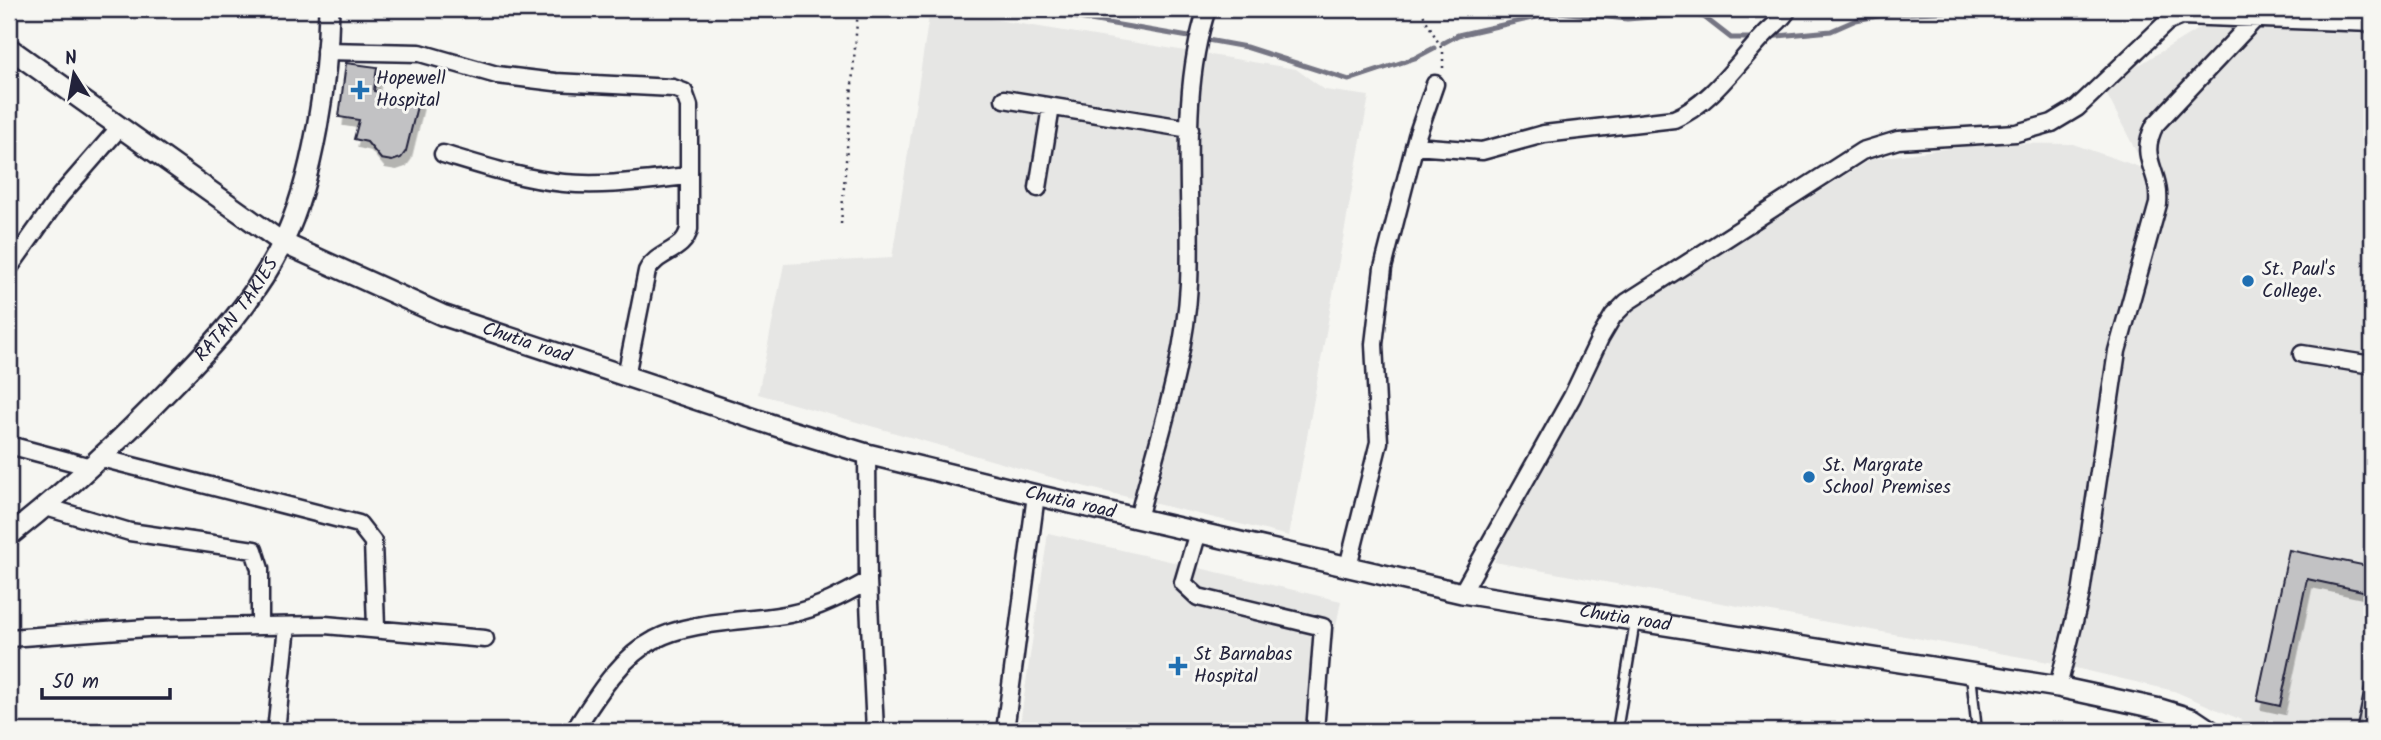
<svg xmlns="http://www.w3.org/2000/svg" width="2381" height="740" font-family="Kalam,sans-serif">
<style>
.built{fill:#e6e6e4}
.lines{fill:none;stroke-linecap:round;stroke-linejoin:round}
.stream{stroke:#757583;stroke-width:5}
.building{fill:#c2c2c4;stroke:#22223b;stroke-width:2;filter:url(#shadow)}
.service-casing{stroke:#22223b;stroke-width:13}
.minor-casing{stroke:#22223b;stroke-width:21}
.tertiary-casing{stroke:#22223b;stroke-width:24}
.path{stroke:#22223b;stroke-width:2.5;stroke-dasharray:2 5;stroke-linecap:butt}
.service{stroke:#f6f6f2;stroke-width:8}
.minor{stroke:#f6f6f2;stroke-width:16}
.tertiary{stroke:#f6f6f2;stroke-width:19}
.poi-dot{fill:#1f6fb2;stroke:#f6f6f2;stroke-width:2.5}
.labels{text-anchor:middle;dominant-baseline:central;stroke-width:6;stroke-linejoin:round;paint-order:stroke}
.poi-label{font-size:19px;fill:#22223b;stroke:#f6f6f2;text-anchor:start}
.street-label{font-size:19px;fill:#22223b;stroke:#f6f6f2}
</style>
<defs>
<filter id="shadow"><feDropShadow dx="4.5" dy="8" stdDeviation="0" flood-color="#0004"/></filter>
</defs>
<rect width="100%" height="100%" fill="#f6f6f2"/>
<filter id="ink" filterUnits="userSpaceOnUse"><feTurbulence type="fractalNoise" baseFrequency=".0143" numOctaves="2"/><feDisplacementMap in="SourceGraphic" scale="14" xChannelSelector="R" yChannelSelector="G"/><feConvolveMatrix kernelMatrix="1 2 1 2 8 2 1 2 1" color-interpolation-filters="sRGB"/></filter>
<g filter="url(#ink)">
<path class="built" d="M930,9l366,60 29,21 44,6 -80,440 -203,-49 -328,-93 26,-130 108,-6z
M2206,24l166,10v697h-105l-93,-40 -120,-28 -560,-101 98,-227 279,-176 115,-16 87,1 72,25 -42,-82z
M1048,533l293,68 -26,130h-296z"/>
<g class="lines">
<path class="stream" d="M1026,9l163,28
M1767,37l64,-6 25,-11 32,-6 124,-5
M1202,39l44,8 103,33 66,-22 19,-10
M1443,43l15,-8 101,-23 68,7 65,-5 12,3 27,21h26"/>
</g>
<path class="building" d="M346,63l31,4 -3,24 44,11 -12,49 -5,7 -9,3 -11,-2 -14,-17 -13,-3 5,-19 -20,-3z
M2289,550l83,17v26l-65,-14 -27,127 -23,-5z
M2366,683h6v48h-16z"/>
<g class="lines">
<defs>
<path id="service" d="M1971,675l6,56
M1617,731l18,-110"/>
<path id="minor" d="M325,51l95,2 77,22 58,7 118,6 11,4 5,14v123c-5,23 -32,22 -42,42l-21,105
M1004,99l186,30
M1414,146l68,5 62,-17 130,-15c37,-15 65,-58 92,-86 8,-8 18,-15 22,-24
M443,154c40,12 79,25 121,29 42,4 84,-3 125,-7
M1038,188l13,-81
M9,268l51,-72 60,-69
M2302,354l70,11
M9,445l82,22
M867,454l1,127 7,150
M101,458l258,66 14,18 3,85
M46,507l84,25 124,18 6,19v57
M1138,519c19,-77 47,-155 51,-235 4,-91 -11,-188 18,-275
M1198,532l-15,51 15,14 125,30 -8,104
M1348,567l31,-125 -5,-98 9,-76 34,-132 18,-52
M1462,593l110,-196 28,-59 13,-22 14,-14 235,-151 36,-11 118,-7 36,-10 25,-15 90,-86 14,-6 191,7
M9,638l138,-10 178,-3 160,14
M2058,687l23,-94 36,-242 41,-147c3,-35 -21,-44 -3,-79l100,-106
M276,731l11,-105
M574,731c21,-32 45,-73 80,-91 36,-20 95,-18 136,-26 29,-6 53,-19 78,-33
M1005,731l31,-236"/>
<g id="tertiary">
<path id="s1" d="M9,48l274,195 159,72 346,115 79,24 169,41 426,98 596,94 102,22 33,10 18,12"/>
<path id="s2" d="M9,536c57,-45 110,-94 161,-147 43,-44 86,-90 113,-147 30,-61 45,-164 46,-233"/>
</g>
</defs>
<use href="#service" class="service-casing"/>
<use href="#minor" class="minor-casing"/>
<use href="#tertiary" class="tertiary-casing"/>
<path class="path" d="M1420,9l23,42v18
M841,224l17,-215"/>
<use href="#service" class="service"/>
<use href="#minor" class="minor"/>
<use href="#tertiary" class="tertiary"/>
</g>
</g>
<g class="poi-dot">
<path d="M356.5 79.5h7v7h7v7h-7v7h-7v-7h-7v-7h7z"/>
<circle cx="2248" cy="281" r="7"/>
<circle cx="1809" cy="477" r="7"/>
<path d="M1174.5 655.5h7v7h7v7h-7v7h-7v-7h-7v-7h7z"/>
</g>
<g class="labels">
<g class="poi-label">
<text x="376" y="79">Hopewell<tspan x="376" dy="22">Hospital</tspan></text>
<text x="2262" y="270">St. Paul's<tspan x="2262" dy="22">College.</tspan></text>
<text x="1823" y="466">St. Margrate<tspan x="1823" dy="22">School Premises</tspan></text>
<text x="1194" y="655">St Barnabas<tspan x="1194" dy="22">Hospital</tspan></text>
</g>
<g class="street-label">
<text stroke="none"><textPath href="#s2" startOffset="322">RATAN TAKIES</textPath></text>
<text stroke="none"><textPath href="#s1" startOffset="600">Chutia road</textPath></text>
<text stroke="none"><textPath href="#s1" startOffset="1167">Chutia road</textPath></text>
<text stroke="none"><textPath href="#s1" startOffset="1734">Chutia road</textPath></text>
</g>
</g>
<rect width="2381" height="740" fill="none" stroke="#f6f6f2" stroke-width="35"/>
<rect x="18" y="18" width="2346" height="705" fill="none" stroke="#22223b" stroke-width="2.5" filter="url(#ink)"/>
<g transform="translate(74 74) rotate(349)" stroke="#f6f6f2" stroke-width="5" paint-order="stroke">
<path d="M0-5L12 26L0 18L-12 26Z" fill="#22223b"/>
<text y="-10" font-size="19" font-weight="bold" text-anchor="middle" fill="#22223b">N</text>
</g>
<path d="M42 688v10h128v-10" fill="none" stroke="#22223b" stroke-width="3.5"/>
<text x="52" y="688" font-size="21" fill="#22223b" stroke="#f6f6f2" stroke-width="5" paint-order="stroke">50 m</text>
</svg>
